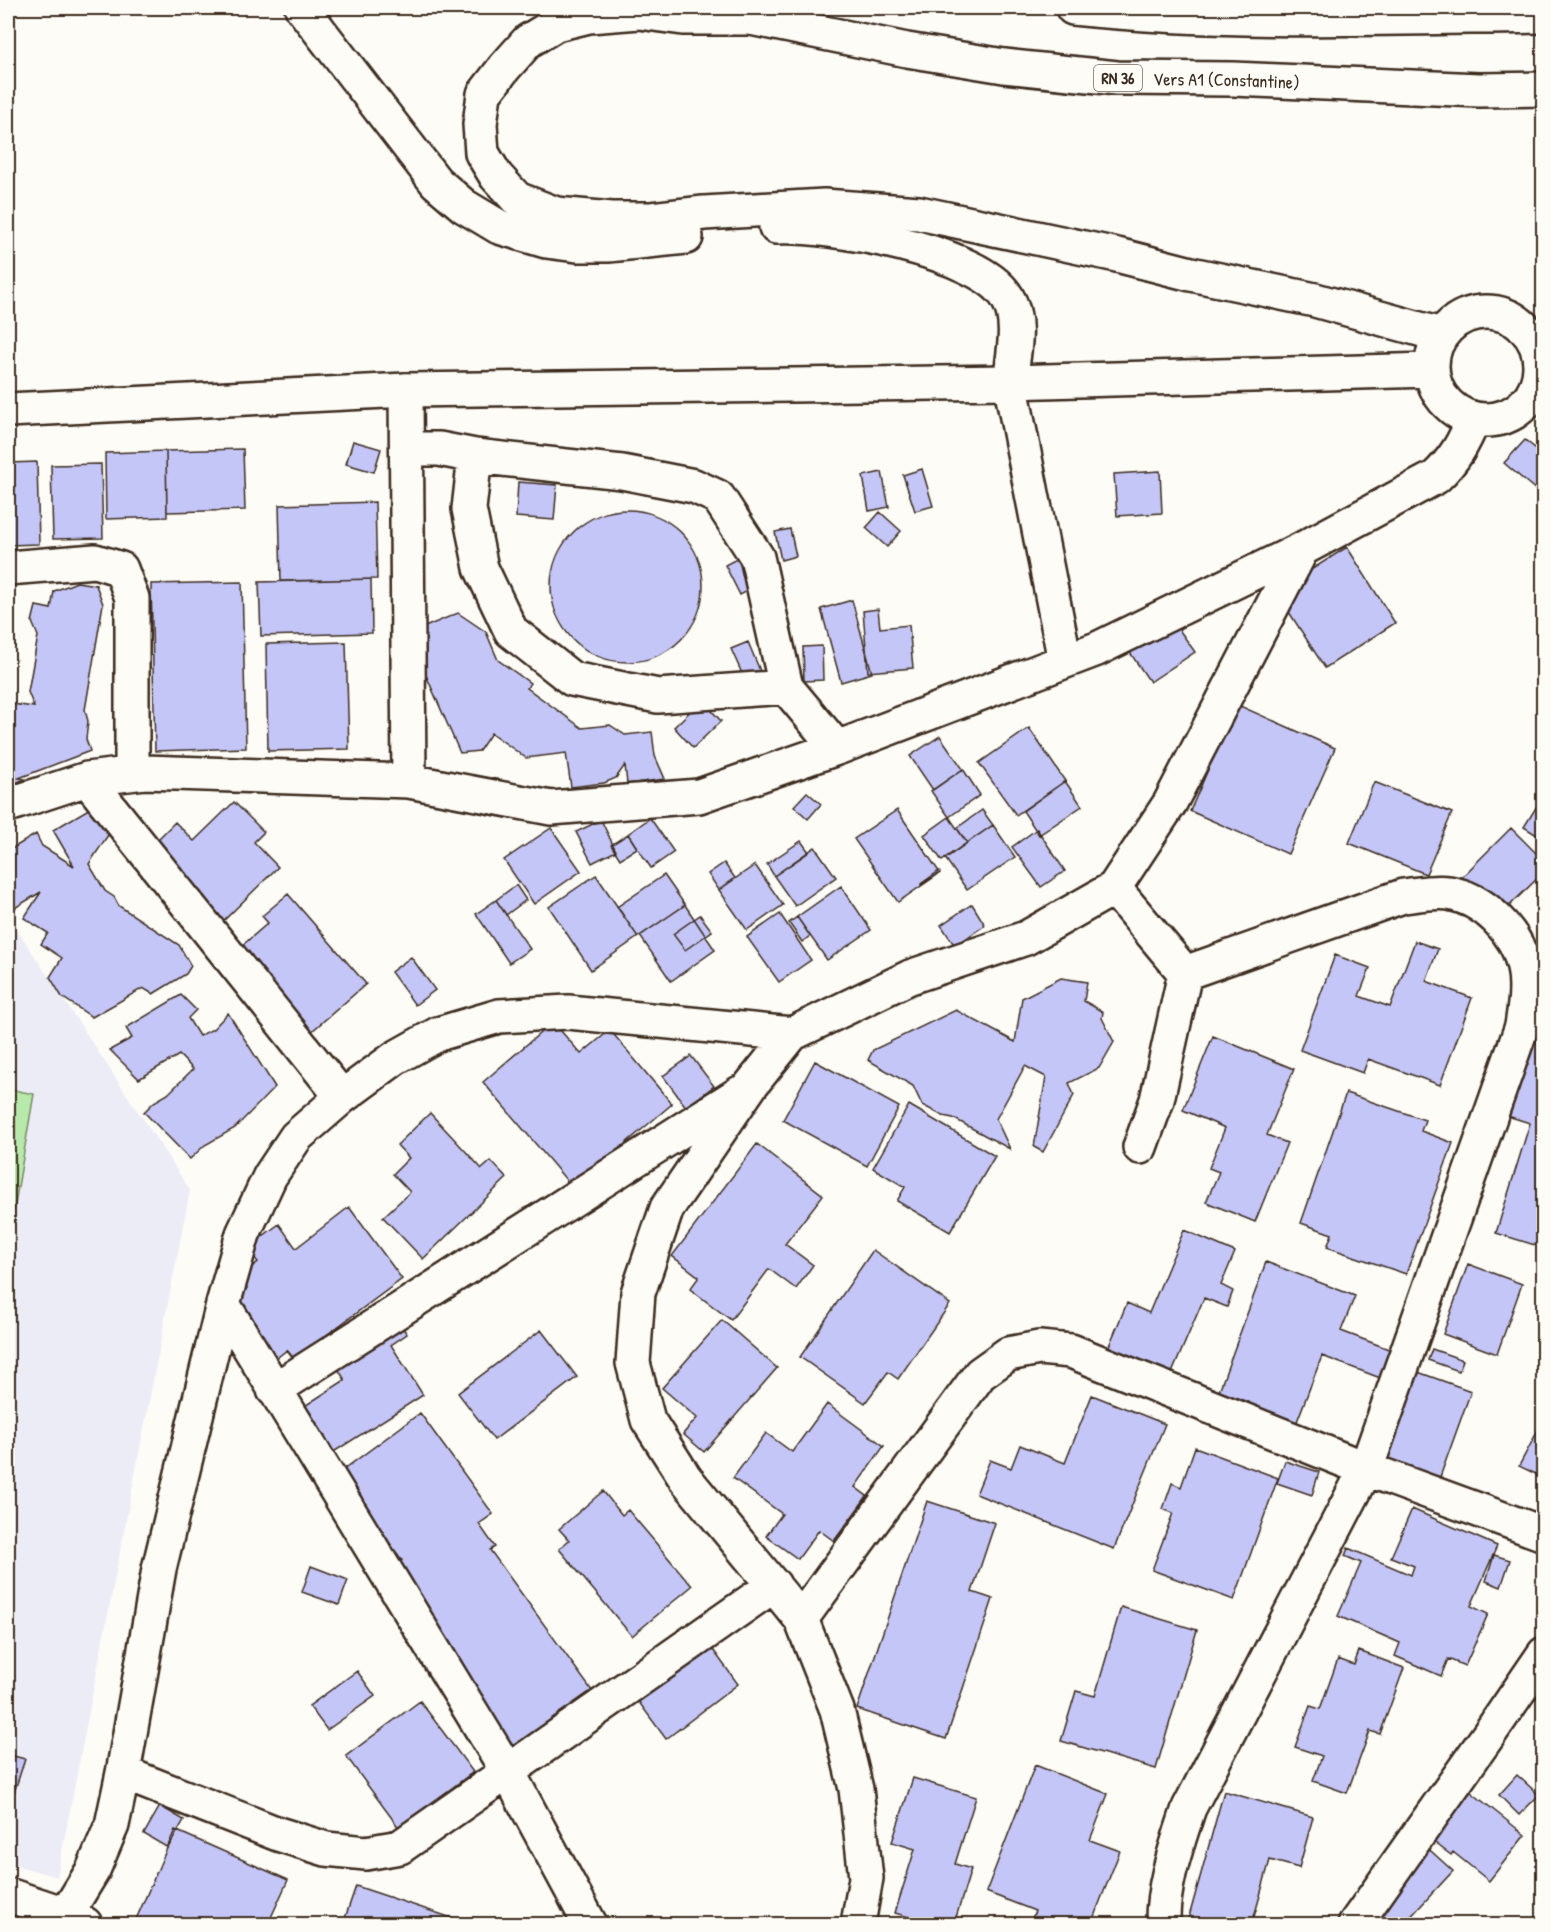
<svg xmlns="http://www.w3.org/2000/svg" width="1551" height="1932" font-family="'Patrick Hand',sans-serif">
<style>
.built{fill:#ececf7}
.garden{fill:#b7e9aa;stroke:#798a64;stroke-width:1.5}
.building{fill:#c4c6f8;stroke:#3b2a1e;stroke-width:1.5}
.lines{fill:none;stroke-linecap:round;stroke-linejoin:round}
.minor-casing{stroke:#3b2a1e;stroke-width:38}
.major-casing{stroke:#3b2a1e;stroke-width:38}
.highway-casing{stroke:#3b2a1e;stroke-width:38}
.minor{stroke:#fdfcf7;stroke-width:33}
.major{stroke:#fdfcf7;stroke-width:33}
.highway{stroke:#fdfcf7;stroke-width:33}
.labels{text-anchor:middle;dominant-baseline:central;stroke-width:4.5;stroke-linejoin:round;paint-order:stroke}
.shield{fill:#fdfcf7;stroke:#75695f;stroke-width:1.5}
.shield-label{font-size:16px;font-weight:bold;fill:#3b2a1e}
.street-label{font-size:18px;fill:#3b2a1e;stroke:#fdfcf7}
</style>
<rect width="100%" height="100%" fill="#fdfcf7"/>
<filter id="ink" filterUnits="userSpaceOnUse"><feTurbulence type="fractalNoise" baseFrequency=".0167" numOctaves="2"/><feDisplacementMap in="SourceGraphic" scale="12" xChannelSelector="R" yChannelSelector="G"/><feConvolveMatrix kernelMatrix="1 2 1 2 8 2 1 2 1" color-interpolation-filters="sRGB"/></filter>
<g filter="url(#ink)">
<path class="built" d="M8,916l182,274 -133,687 -49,-14z"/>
<path class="garden" d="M8,1089l26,5 -26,151z"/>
<path class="building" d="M1544,437v60l-40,-34 21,-23 10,8z
M353,441l28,8 -7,23 -28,-8z
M243,449l2,61 -78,2 -1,-61z
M166,451l1,66 -61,2 -1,-66z
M37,462l2,82 -31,1v-82z
M101,464l2,74 -50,1 -2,-74z
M922,469l11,37 -18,5 -12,-36z
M1160,471l2,42 -45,3 -3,-42z
M882,472l7,35 -20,4 -6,-35z
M518,482l39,3 -3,35 -38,-3z
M375,502l2,77 -96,2 -2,-76z
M551 586a76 76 0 1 1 152 0a76 76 0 1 1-152 0Z
M880,512l21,19 -14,16 -21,-19z
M790,529l6,27 -15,4 -6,-28z
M1347,547l48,76 -70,45 -49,-76z
M742,556l15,30 -17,9 -15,-30z
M371,579l1,54 -111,3 -2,-54z
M77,582l19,3 7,19 -18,106 3,11 -2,18 4,12 -71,27 6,1 -17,7v-81l4,-1 22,3 -6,-15 10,-56 -6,-14 4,-16 15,3 3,-18z
M242,582l4,166 -91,3 -4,-167z
M852,600l20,73 -31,9 -20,-73z
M1163,607l32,45 -45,30 -30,-44z
M878,609l2,19 29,-3 4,43 -45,4 -5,-61z
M458,613l28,19 12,28 32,23 -3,5 55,40 28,-3 15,10 27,-3 3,24 10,23 -38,5 -2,-19 -9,13 -12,5 -33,4 -5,-34 -40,5 -35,-25 -12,18 -19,2 -34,-78 -6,-46z
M346,642l3,107 -81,2 -2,-107z
M748,642l13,31 -16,7 -14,-31z
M822,646l1,34 -19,1 -1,-34z
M1222,698l113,50 -47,106 -98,-43 27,-62 -14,-7z
M702,700l19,21 -28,27 -19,-21z
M1029,728l36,53 -49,34 -37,-52z
M940,736l23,33 -30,21 -23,-34z
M963,769l17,26 -31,22 -18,-26z
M1065,781l17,25 -43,29 -16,-24z
M1374,782l78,31 -26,61 -77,-31z
M807,792l14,12 -13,15 -14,-13z
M234,802l30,30 -10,10 24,25 -67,66 -64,-83 28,-28 19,19z
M97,804l15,25 -23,35 16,27 9,6 5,9 60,39 12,21 -5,8 -33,20 -10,-6 -51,29 -30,-20 -12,-20 12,-19 -21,-14 7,-11 -24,-15 17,-26 -33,20v-61l28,-17 6,12 32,20 -21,-36z
M1537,806l7,4 -1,29 -19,-12z
M897,810l43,63 -42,29 -44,-63z
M982,810l11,15 -26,18 -10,-15z
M949,817l18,26 -25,18 -18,-26z
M650,818l24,34 -23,16 -23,-34z
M601,820l15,31 -24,12 -16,-31z
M993,825l22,32 -48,33 -22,-32z
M551,828l30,43 -47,33 -30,-44z
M1511,828l33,33v11l-44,43 -38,-38z
M1037,829l28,42 -24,16 -29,-40z
M628,834l9,14 -17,11 -9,-14z
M801,841l8,11 -35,24 -7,-12z
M815,847l21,30 -41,29 -21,-30z
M724,863l11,15 -16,12 -11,-16z
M755,865l28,40 -36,25 -28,-40z
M939,871l1,2 -19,12v-1z
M596,875l42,62 -47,33 -42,-63z
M664,875l21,30 -47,32 -21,-30z
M516,885l10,15 -20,15 -10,-15z
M841,886l30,44 -44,30 -30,-43z
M1544,886v13l-7,-6z
M288,894l78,90 -63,55 -72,-84 37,-32 -6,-7z
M496,900l34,49 -21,14 -33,-49z
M972,904l13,21 -30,21 -14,-21z
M685,905l30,45 -44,31 -31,-45z
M780,914l31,46 -32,22 -32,-45z
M700,915l12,16 -27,19 -12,-16z
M797,917l13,19 -8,6 -13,-19z
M1415,941l23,8 -12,32 46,17 -32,87 -72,-26 -5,14 -63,-23 35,-95 35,13 -11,28 31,11z
M411,957l24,33 -20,15 -24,-33z
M1061,978l26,4 -3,19 19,11 -1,6 12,24 -15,26 -30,15 5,12 -31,57 -9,-5 12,-70 -21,-11 -29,53 14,30 -57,-31 -10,-2 -21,-11 -9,-19 -45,-26 5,-10 83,-40 59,32 7,-44z
M181,995l15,15 -8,8 11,18 14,-7 15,-16 47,74 -40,41 -30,17 -15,14 -46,-47 10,-10 14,-8 25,-25 -14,-14 -40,24 -29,-29 22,-12 -6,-10z
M1521,1007l23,7v214l-6,18 -42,-13 34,-110 -42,-13z
M553,1022l28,32 29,-24 62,74 -99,84 -90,-106z
M1213,1036l81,33 -27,66 20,8 -32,79 -49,-20 13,-30 -10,-4 16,-40 -42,-18z
M691,1056l23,30 -28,21 -23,-31z
M815,1061l84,46 -32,59 -84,-46z
M1346,1093l79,27 -4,11 32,12 -47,131 -79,-27 5,-13 -31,-11z
M909,1105l86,51 -45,76 -53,-31 8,-14 -32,-19z
M430,1113l52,56 9,-8 16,17 -84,81 -40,-42 27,-25 -17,-18 16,-16 -12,-13z
M757,1144l66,51 -38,49 28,21 -17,24 -27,-20 -38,51 -41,-31 9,-12 -27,-21z
M349,1207l53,72 -108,80 -7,-9 -26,20 -45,-60 31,-22 -9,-11 20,-15 -11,-14 32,-24 17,24z
M1184,1230l51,22 -14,33 12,6 -6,16 -23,-9 -35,82 -63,-27 21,-50 22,10z
M873,1250l77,54 -52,75 -10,-7 -23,31 -65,-46z
M1266,1262l89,34 -14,35 53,20 -11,28 -61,-23 -29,76 -78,-30z
M1468,1264l54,20 -25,70 -54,-20z
M722,1320l55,48 -73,84 -21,-18 14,-16 -35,-30z
M399,1322l8,12 -16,11 32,50 -94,60 -29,-46 45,-29 -10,-16z
M541,1330l36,47 -83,63 -36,-47z
M1432,1349l31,11 -4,11 -31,-11z
M1401,1366l70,25 -35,97 -70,-25z
M1092,1395l73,29 -51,125 -138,-55 14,-34 21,8 9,-23 45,18z
M827,1404l57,42 -29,41 12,9 -33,45 -15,-11 -21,29 -32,-23 16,-22 -49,-36 33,-45 26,19z
M420,1413l73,101 -14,10 16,23 -5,3 103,142 -81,60 -119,-185 9,-7 -63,-87z
M1544,1419v59l-25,-12z
M1195,1447l83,31 -44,122 -82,-30 21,-57 -10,-4 9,-26 9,4z
M1285,1461l34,11 -7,23 -35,-12z
M603,1491l19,24 6,-5 64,76 -60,50 -73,-87 10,-9 -10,-11z
M927,1501l68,22 -23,69 21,7 -47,140 -89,-30z
M1412,1509l85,37 -26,60 17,8 -23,52 -17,-7 -7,17 -46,-20 5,-13 -62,-27 23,-53 -16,-7 3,-8 63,27 3,-9 -23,-9z
M1494,1555l16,5 -9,27 -15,-6z
M311,1566l37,14 -9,25 -37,-13z
M1121,1607l76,23 -41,139 -95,-28 15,-50 19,5z
M711,1647l27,37 -72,55 -28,-38z
M1359,1651l45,17 -24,66 -10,-3 -23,62 -34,-12 9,-25 -27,-9 15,-41 10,3 18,-50 16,6z
M357,1671l18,25 -48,34 -18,-24z
M420,1701l53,71 -74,56 -53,-72z
M10,1755l15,4 -17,52v-48z
M1035,1765l73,29 -18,46 30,11 -27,68 14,5h-77l5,-13 -49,-19z
M1517,1775l22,20 -20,20 -20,-20z
M1451,1776l74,59 -36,46 -36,-29 -2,3 -20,-15z
M913,1778l63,19 -21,67 16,5 -17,55h-21l-38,-11 20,-64 -23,-7z
M1224,1791l89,26 -14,51 -29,-8 -18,64h-65z
M160,1806l24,14 -16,28 -24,-14z
M175,1830l113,50 -20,44h-134z
M1411,1833l42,38 -49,53h-16l-33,-30z
M356,1886l105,35 -1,3h-117z
M8,1915l14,9h-14z"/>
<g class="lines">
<defs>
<path id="minor" d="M1540,358h4
M1010,382l55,279
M406,390l3,391
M407,449h32l36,7 147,16 72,14 24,11 39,60 29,130 51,61
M475,456l-6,53 12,59 30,63 61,48 86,17 128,-9
M8,568l87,-7 26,8 11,29v175
M87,779l255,318
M8,805l79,-26 58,-7 264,9 142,27 148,-12 138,-48 260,-99 205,-100 134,-72c18,-17 28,-34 37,-57
M1114,888l71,85 218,-77c16,-2 31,-5 46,-3 35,6 68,39 75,74 4,20 1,39 -2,59l-156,443 -177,339c-12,37 -27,77 -26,116
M1140,1147l17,-47 28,-127
M223,1304l285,468 82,152
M274,1390l466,-297
M801,1619l179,-245 28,-20 31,-6 32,3 295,118 178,65
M123,1773l155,61 48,15 40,4 34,-6 374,-262
M8,1895l60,20 17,9
M60,1924l33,-54 19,-45 11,-52 36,-204 64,-265 20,-70 27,-58 26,-39 46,-40 53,-39 43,-24 61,-18 69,-4 224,22
M858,1924l8,-46 -10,-89 -19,-79 -36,-91 -116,-141 -37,-58 -15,-57 5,-70 29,-85 84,-123 41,-51 118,-57 116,-39 88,-50 56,-85 132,-254
M1355,1924l137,-194 52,-76"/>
<path id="major" d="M1432 366a54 54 0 1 1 108 0a54 54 0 1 1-108 0Z
M8,410l398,-20 604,-8 421,-12"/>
<g id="highway">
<path d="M302,8l134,174 28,24 35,21 47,14 31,4h31l78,-8"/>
<path d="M1073,8c156,16 314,10 471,8"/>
<path id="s1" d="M731,14l176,36 97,16 113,12 116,1 246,11 65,-1"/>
<path d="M750,18h-67l-44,-6 -50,4 -33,8 -28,17 -24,27 -20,26 -4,30 2,29 14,23 21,23 39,15 56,5h39l53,-6 120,-7 95,7 198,42 74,19 124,26 126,35"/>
<path d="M776,227c51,-3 204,24 231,70 15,24 6,59 3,85"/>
</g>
</defs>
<use href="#minor" class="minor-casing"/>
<use href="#major" class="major-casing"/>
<use href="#highway" class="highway-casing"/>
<use href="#minor" class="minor"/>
<use href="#major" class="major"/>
<use href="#highway" class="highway"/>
</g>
</g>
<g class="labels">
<rect class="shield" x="1094" y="65" width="48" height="26" rx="4.5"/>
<g class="shield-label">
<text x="1118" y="78">RN 36</text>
</g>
<g class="street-label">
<text stroke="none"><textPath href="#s1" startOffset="501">Vers A1 (Constantine)</textPath></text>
</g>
</g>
<rect width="1551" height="1932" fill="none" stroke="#fdfcf7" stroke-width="30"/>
<rect x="15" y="15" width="1521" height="1902" fill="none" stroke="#3b2a1e" stroke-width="2" filter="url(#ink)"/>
</svg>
